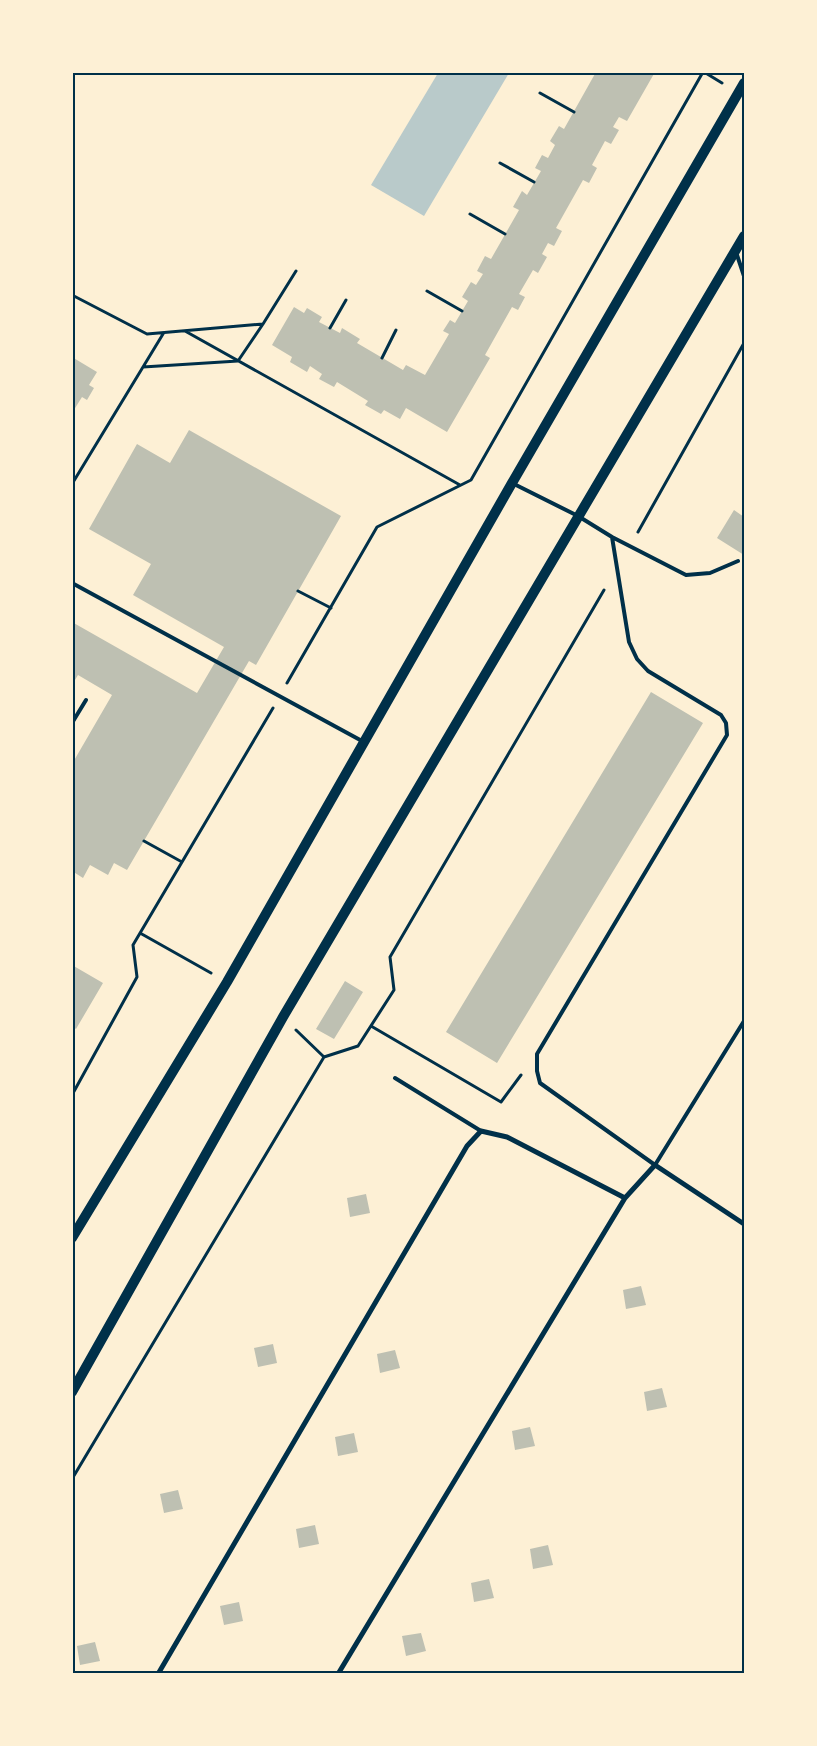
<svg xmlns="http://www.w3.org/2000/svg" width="817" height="1746" font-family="Montserrat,sans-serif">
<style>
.green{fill:#b9caca}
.building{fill:#bec0b2}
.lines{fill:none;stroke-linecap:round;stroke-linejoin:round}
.path{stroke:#003049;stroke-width:3}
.service{stroke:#003049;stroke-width:4}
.minor{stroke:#003049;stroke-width:5}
.secondary{stroke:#003049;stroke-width:10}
.neatline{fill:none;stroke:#003049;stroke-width:2}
</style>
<rect width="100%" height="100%" fill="#fdf0d5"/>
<path class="green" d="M438,73h71l-85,143 -53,-31z"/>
<path class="building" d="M596,72h59l-28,49 -8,-4 -6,10 6,3 -8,14 -6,-3 -13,24 5,3 -8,15 -6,-3 -27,48 6,3 -8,15 -6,-3 -6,11 5,3 -9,16 -5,-3 -14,24 6,3 -7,13 -6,-3 -27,48 5,3 -43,74 -41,-24 -6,11 -16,-9 -3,4 -16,-9 3,-4 -31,-19 -3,5 -15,-8 3,-5 -12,-8 -3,6 -17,-10 2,-5 -20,-12 22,-38 10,6 3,-5 15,9 -3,5 21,11 2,-5 18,11 -3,4 46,27 3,-5 19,10 24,-41 -6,-3 7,-11 5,3 13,-22 -6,-4 9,-15 5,3 7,-11 -6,-3 8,-15 6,3 28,-49 -6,-3 9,-16 5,4 14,-24 -6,-3 7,-13 6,3 7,-13 -5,-4 9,-15 5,3z
M72,357l25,15 -8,13 5,3 -7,12 -5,-3 -10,16z
M189,430l152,86 -85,149 -7,-4 -122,209 -13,-7 -6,12 -18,-10 -7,13 -11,-7v-107l40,-69 -34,-20 -6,10v-63l125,71 27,-46 -91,-52 18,-31 -62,-35 48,-85 33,19z
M734,510l10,7v38l-27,-17z
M651,692l52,31 -206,340 -51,-31z
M72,965l31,18 -27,46 -4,-3z
M345,981l18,11 -29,47 -18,-10z
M366,1194l4,19 -20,4 -3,-19z
M641,1286l5,19 -20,4 -3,-19z
M273,1344l4,19 -19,4 -4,-19z
M395,1350l5,18 -20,5 -3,-19z
M662,1388l5,19 -20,4 -3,-19z
M530,1427l5,19 -20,4 -3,-19z
M354,1433l4,19 -20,4 -3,-19z
M178,1490l5,19 -19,4 -4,-19z
M315,1525l4,19 -20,4 -3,-19z
M548,1545l5,20 -20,4 -3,-20z
M489,1579l5,19 -20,4 -3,-19z
M239,1602l4,19 -19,4 -4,-19z
M421,1633l5,18 -20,5 -4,-20z
M95,1642l5,19 -20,4 -3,-19z"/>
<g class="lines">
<path class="path" d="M704,72l18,11
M540,93l34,19
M500,163l34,19
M470,214l35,20
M427,291l35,20
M72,295l75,39 116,-10 33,-53
M330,328l16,-28
M185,331l275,154
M382,358l14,-28
M143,367l20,-33
M72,484l71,-117 95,-6 25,-37
M638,532l106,-189
M298,591l33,17
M287,683l90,-156 94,-47 232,-408
M144,841l38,21
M140,933l71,40
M371,1026l130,76 20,-27
M296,1030l28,27
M72,1095l65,-118 -4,-32 140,-237
M72,1479l252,-422 34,-11 36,-56 -4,-33 214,-367"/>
<path class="service" d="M736,252l8,24
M514,484l64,32 34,21 74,38 24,-2 28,-12
M612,537l17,105 8,17 11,12 73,44 5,8 1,12 -190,319v17l3,12 115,82 89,-144
M72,583l290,158
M72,723l14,-23
M395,1078l86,53"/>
<path class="minor" d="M158,1674l309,-528 14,-15 26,6 118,61
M338,1674l287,-476 30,-33 89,59"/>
<path class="secondary" d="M72,1238l155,-256 285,-499 232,-400
M72,1392l211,-375 461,-781"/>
</g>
<rect width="817" height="1746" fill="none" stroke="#fdf0d5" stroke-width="148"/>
<rect x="74" y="74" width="669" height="1598" class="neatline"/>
</svg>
